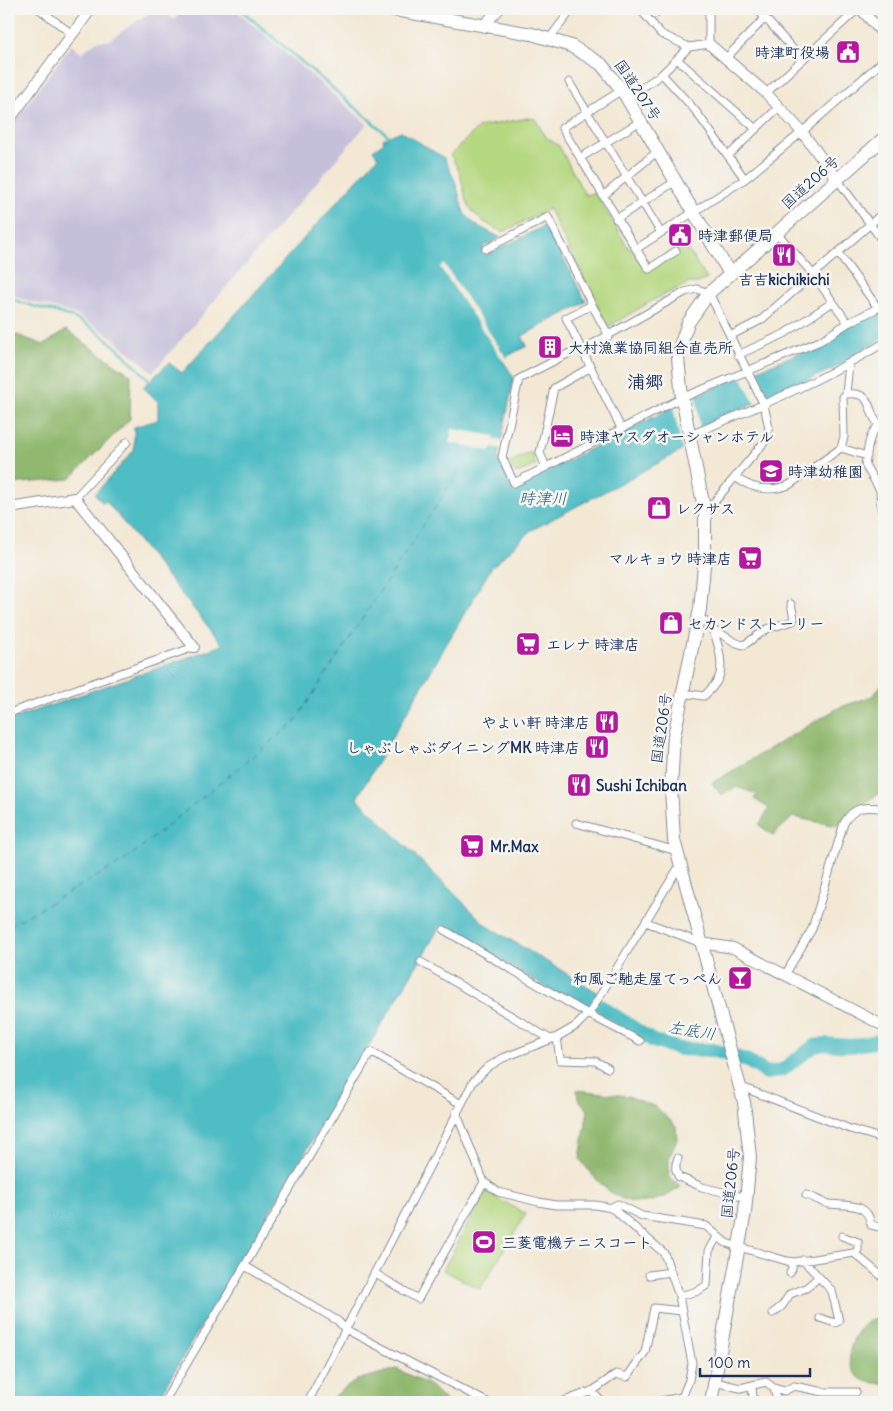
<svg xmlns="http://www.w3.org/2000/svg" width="893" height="1411" font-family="Delius,'Klee One',sans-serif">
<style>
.industrial{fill:#c5c0da}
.green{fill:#b6d880;stroke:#68846f}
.forest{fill:#90b86e;stroke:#567466}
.water{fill:#4fbdc4;stroke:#357691}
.pier{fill:#f3e8d4}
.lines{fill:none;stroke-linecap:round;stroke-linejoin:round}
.stream{stroke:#4fbdc4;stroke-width:2.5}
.river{stroke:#4fbdc4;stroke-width:14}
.ferry{stroke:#2b5a7d;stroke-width:1;stroke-dasharray:6 5;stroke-linecap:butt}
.street-casing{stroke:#878c99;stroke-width:9}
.secondary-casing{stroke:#878c99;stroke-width:12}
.highway-casing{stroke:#878c99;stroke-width:14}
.street{stroke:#fff;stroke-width:7}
.secondary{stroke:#fff;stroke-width:10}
.highway{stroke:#fff;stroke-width:12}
.labels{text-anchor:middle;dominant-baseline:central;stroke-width:5;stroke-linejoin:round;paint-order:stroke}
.poi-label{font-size:15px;font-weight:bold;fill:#1b2f5e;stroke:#f6f6f2;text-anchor:start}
.street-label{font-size:15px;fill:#1b2f5e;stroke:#f6f6f2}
.water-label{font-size:16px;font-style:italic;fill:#2b5a7d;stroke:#f6f6f2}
.quarter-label{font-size:18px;font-weight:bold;fill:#1b2f5e;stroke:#f6f6f2}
</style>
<rect width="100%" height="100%" fill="#f6f6f2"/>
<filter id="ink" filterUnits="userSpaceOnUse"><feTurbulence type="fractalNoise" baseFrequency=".02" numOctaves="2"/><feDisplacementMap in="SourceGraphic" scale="10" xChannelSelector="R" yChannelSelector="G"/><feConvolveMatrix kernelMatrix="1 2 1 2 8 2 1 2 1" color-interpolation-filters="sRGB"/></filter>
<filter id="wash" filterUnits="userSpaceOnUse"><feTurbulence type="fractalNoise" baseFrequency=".0096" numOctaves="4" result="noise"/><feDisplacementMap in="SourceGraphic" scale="20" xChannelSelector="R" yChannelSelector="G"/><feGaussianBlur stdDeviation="1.12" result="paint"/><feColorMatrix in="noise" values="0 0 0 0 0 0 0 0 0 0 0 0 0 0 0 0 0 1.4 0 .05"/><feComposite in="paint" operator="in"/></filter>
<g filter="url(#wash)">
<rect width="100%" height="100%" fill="#f3e8d4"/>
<path class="industrial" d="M159,9l15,11 10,-11h51l132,115 -214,248 -44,-37 -34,-21 -53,-15 -13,-8v-162l62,-84 10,8 16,-12h11l45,-31z"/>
<path class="green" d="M529,118l6,1 11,18 13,9 26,49 10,-2 34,56 5,2 11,17 39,-24 23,35 -9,4h-9l-34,16 -47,28 -59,-118 -46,23c-53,-24 -28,-40 -53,-77l29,-28z
M531,452l5,13 -21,9 -5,-12z
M486,1192l40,22 -46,75 -37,-19z"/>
<path class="forest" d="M66,330l65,45 -1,44 -60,60 -61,5v-152l35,13z
M884,681v108l-47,37 -44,-9 -20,18 -14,-10 10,-17 -15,-9 3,-5 -21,-7 -15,8 -9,-12 126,-75 35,-12z
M577,1090l51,6 28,11 20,19 1,14 -8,18v18l12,11c-45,31 -72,12 -101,-28l8,-49 -10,-11z
M884,1316v67c-51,5 -40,-62 0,-67z
M397,1369l34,17 16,16h-121l31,-22z"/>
<path class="water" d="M401,131l43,27 11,23 9,32 12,12 25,13 -19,9 5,8 59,-30 40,77 -64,34 5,10 -25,13 12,19 -16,79 13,32 186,-94 124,-51 30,-20 33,-16v29l-49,31 -132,57 -22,26 -151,80 -39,37 -134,230 129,127 111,67 -11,19 -145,-86 -285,477h-147v-682l214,-75 -117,-144 -3,2 -8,-9 39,-44v-23l24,-7v-18l-15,-15 26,-24 13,10 196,-216 -5,-7 11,-8 -1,-3z"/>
<path class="pier" d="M444,264l63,95 -3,3 -64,-95z
M752,369l16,32 -12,5 -15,-30z
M696,395l4,37 -17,21 -10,-46z
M452,429l43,7 -1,4 10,1 -1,8 -11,-2 -1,4 -41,-8z"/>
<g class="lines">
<path class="stream" d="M240,9l151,129
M9,297c21,12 48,12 69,23 28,14 53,41 74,63"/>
<path class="river" d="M584,995l69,46 27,8 33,1 35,11 19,12 15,-3 32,-24 10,-2 27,2 33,-6"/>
<path class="ferry" d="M9,926l115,-65 170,-138 180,-275"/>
</g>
</g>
<g filter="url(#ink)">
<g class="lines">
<defs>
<path id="street" d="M39,9l33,25
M640,9l21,25 28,13 20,-3v-35
M651,9l4,5
M757,9l45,50
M549,39l23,-30
M689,47l-27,27 32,35 51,70
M726,58l39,-40
M678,60l78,69 -28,27
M569,82l92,151
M622,90l-60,38 74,121 109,-70 57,-47 82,-72
M766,93l92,-84
M627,98l35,-24
M756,129l23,-22
M580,158l61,-37
M837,179l47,64
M603,196l56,-46
M616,219l60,-38
M777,233l36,41 35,49
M486,249l62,-32 44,88 -26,13 16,32
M636,249l13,20 27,-18
M838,253l40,55
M592,305l17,31
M730,336l31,-16 123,-108
M738,355l46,-21 49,-32
M591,367l-37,21 -14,65 6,14 136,-69 138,-57 28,-18 36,-18
M846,394c29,-3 20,18 33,31
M621,428l-39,-78 103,-58 12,-3 12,4 55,112 5,23 -3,12 -61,73
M690,435c67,-27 133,-55 194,-92
M841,448l26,8
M546,467l-32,16 -12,-26 17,-78 62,-32
M735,477c16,12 35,15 54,8l52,-37 3,-11 -1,-40 3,-3 3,-30
M75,498l52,-56
M881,508l-1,-18 -15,-25c3,-14 3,-37 19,-42
M713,631c12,2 19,13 31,14l23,-16 26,-8 1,-3 -3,-14
M682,693l22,3c6,-6 14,-13 16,-22 3,-13 -3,-41 -12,-50 -2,-3 -7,-5 -10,-7
M9,713l185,-66
M576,823l101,28
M646,922l55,21
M444,930l144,84 52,27
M421,962l129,77
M785,975l27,-46 32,-106c10,-17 22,-17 40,-14
M557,1037l3,23 35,1 13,7
M739,1086l111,43 34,10
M456,1112l28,70 14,10 41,10 17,3h39l17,3 52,45 15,43 13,67 -3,17 -9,22
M678,1158c-3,6 -3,13 1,19l23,10 45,11
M806,1195c8,2 16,8 23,9 17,2 39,-3 42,21l13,3
M610,1208l8,-4 24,12 64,10 20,17 61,18 7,1 60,-9 30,25
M842,1236l16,6v8l-4,3
M803,1260l29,31 7,30 -4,2 -15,-5
M245,1266l93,55 7,8 142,73
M374,1273l44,26 66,-117
M790,1273l2,-4v-7
M649,1275l22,-3
M679,1296l19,-5 9,-6 2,-34 8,-14
M773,1313l9,-7 8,-12 16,-6 13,-11
M715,1382l25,6 26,-6 8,6 3,14
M774,1388l10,3 10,-5 30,6h32
M591,1391l11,11
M164,1402l207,-350 90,52
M308,1402l165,-320 15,-15 15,-9 54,-21 19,-11 14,-14 90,-147
M562,1402l32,-12 22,-16 11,3 18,-25 9,-44 28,3
M656,1402l26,-5
M750,1402l3,-4 -1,-12"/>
<path id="secondary" d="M861,9l23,26
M484,25l15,-16
M709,44l57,49 36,39 35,47
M9,120l82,-111
M9,508l66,-10 119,149
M701,943l32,5 151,78"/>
<path id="highway" d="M389,9l143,25 39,12 30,18 21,26 108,184
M711,1402l34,-190 5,-55 -6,-55 -70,-262 -3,-53 3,-51 26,-127 5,-54v-42l-23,-115 -4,-40 2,-12 8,-23 21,-30 175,-155"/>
</defs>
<use href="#street" class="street-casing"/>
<use href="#secondary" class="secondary-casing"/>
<use href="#highway" class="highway-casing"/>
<use href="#street" class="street"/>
<use href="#secondary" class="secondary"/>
<use href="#highway" class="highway"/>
</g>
</g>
<defs>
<symbol id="civic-square" viewBox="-11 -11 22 22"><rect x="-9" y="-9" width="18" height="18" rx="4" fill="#b5179e" stroke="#f6f6f2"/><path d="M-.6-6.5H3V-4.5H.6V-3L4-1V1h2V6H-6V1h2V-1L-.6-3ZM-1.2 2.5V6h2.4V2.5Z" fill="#fff"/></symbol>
<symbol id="restaurant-square" viewBox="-11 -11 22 22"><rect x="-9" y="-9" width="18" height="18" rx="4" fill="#b5179e" stroke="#f6f6f2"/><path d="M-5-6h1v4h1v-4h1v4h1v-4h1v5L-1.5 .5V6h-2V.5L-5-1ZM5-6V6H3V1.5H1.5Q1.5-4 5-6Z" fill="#fff"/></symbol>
<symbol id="building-square" viewBox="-11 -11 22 22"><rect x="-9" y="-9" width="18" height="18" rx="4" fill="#b5179e" stroke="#f6f6f2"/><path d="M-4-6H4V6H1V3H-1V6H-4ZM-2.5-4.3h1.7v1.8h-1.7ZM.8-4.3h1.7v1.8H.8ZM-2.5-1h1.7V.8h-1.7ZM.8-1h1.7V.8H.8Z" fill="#fff"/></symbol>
<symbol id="hotel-square" viewBox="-11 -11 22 22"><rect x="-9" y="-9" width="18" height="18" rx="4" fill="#b5179e" stroke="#f6f6f2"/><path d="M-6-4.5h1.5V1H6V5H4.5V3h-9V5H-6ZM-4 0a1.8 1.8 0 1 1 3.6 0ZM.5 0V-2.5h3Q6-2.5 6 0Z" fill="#fff"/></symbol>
<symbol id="school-square" viewBox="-11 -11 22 22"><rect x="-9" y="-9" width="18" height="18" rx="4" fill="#b5179e" stroke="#f6f6f2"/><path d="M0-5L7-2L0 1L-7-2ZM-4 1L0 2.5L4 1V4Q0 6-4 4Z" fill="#fff"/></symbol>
<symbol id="shop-square" viewBox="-11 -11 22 22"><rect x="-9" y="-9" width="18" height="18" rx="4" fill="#b5179e" stroke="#f6f6f2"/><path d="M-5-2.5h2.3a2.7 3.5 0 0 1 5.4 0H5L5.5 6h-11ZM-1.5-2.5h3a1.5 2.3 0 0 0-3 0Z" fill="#fff"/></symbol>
<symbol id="supermarket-square" viewBox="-11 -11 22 22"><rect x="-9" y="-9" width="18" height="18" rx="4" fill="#b5179e" stroke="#f6f6f2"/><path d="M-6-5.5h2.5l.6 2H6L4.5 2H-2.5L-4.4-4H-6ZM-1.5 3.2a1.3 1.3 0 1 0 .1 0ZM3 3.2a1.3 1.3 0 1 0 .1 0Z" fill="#fff"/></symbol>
<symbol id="bar-square" viewBox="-11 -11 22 22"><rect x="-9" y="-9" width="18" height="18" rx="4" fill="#b5179e" stroke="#f6f6f2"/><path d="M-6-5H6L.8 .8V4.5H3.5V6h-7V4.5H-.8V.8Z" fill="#fff"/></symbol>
<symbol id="stadium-square" viewBox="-11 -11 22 22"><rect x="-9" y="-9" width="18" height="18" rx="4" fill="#b5179e" stroke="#f6f6f2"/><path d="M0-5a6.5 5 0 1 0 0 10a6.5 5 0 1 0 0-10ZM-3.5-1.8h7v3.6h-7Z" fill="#fff"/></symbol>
</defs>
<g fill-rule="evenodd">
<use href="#civic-square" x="834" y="38" width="28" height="28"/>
<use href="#civic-square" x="666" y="221" width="28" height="28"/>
<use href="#restaurant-square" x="770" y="241" width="28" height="28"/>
<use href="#building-square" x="536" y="333" width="28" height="28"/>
<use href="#hotel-square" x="548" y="422" width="28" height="28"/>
<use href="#school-square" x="757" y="457" width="28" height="28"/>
<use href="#shop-square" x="645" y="494" width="28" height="28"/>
<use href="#supermarket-square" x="736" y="544" width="28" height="28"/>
<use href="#shop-square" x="657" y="609" width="28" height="28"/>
<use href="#supermarket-square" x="514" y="630" width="28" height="28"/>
<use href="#restaurant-square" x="593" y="708" width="28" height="28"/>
<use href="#restaurant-square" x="583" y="733" width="28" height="28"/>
<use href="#restaurant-square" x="565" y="771" width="28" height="28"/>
<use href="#supermarket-square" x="458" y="832" width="28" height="28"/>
<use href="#bar-square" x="726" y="964" width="28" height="28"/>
<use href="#stadium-square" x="470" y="1228" width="28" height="28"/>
</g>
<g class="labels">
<g class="poi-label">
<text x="830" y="52" text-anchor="end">時津町役場</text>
<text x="698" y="235">時津郵便局</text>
<text x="784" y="279" text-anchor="middle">吉吉kichikichi</text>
<text x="568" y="347">大村漁業協同組合直売所</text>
<text x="580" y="436">時津ヤスダオーシャンホテル</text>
<text x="788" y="471">時津幼稚園</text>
<text x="676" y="508">レクサス</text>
<text x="732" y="558" text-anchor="end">マルキョウ 時津店</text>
<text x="688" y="623">セカンドストーリー</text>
<text x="546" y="644">エレナ 時津店</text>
<text x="590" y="722" text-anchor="end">やよい軒 時津店</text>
<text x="580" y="747" text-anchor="end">しゃぶしゃぶダイニングMK 時津店</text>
<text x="596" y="785">Sushi Ichiban</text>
<text x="490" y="846">Mr.Max</text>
<text x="722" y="978" text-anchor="end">和風ご馳走屋てっぺん</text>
<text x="502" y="1242">三菱電機テニスコート</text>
</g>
<g class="street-label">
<text transform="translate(638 90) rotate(56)">国道207号</text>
<text transform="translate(810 182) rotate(-42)">国道206号</text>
<text transform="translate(661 728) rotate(-82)">国道206号</text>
<text transform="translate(730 1183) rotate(-84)">国道206号</text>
</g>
<g class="water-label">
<text x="543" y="498">時津川</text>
<text transform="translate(692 1030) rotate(9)">左底川</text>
</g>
<g class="quarter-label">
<text x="645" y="381">浦郷</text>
</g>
</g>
<rect width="893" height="1411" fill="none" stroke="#f6f6f2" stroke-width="30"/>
<path d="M700 1368v8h110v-8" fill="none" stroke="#1b2f5e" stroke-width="2.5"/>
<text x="708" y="1368" font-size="15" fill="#1b2f5e" stroke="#f6f6f2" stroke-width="4" paint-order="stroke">100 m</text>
</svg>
